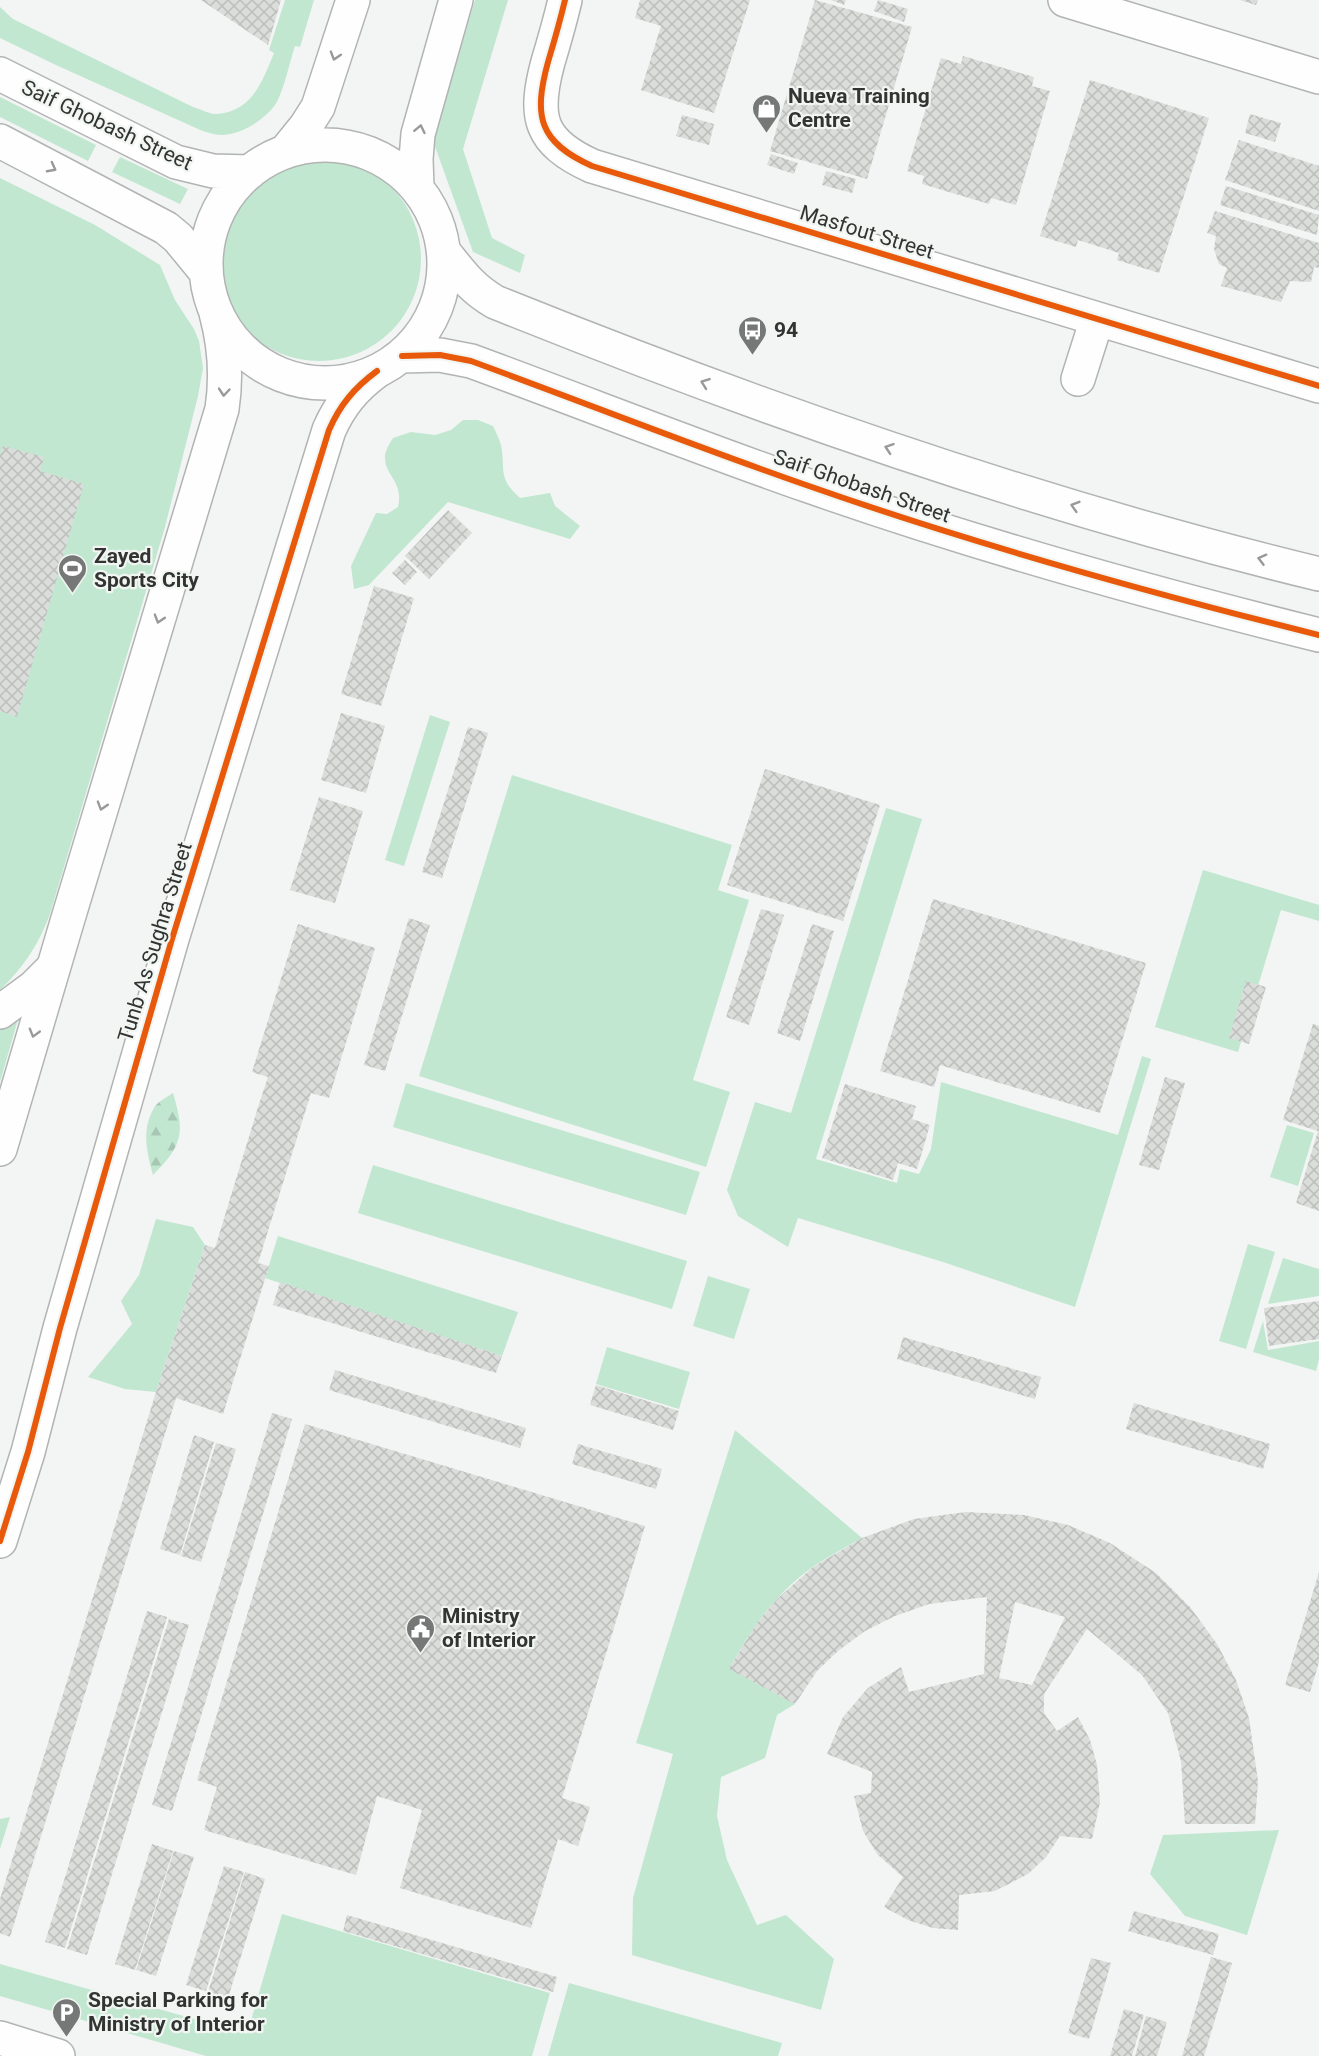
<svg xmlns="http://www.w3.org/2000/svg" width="1319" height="2056" font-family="Roboto,sans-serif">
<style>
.green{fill:#c2e7d1}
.forest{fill:url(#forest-firs)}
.building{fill:url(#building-cross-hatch);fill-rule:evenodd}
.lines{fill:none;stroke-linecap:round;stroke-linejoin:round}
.minor-casing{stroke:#b2b4b3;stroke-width:36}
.minor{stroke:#fdfefd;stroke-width:33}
.cycleway-casing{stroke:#f1f6f2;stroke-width:10}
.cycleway{stroke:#e8590c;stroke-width:6}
.oneway{stroke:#989998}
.labels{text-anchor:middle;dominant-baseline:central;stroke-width:4.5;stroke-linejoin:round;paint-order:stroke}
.poi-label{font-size:21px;font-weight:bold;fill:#323433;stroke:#f1f6f2;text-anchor:start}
.street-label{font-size:21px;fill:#323433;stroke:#f1f6f2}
</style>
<defs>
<pattern id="forest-firs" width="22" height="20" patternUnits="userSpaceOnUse" patternTransform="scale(1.5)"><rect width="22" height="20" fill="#c2e7d1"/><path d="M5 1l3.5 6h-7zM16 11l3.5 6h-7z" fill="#a7c7b4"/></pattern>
<pattern id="building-cross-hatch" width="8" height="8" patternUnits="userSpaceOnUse" patternTransform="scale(1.5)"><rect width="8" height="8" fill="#dbdddb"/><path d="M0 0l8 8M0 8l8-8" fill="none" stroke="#bcbebc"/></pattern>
</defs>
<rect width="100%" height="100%" fill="#f2f5f3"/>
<path class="green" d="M285,0h29l-14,47 -5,-1c-5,15 -12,48 -20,59 -11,15 -33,29 -52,30 -13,0 -25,-6 -36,-11l-129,-58 -58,-28v-31l13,12 180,88c7,2 16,7 23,7 36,-2 46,-32 58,-61l-5,-3z
M475,0h33l-45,149 29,89 33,17 -5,18 -47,-21 -40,-111z
M0,97l96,48 -8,16 -88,-44z
M217 259a102 102 0 1 1 204 0a102 102 0 1 1-204 0Z
M120,157l68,32 -8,15 -68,-32z
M0,178l95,47 65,40 15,35 19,29 5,12 4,27 -5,28 -33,131 -115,387c-11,30 -27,54 -50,76z
M463,420h15l15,6c3,6 6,13 8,19 5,26 -4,32 19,53l30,-5 5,13 25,20 -10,13 -122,-37 -79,83 -15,4 -3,-23 25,-53 11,1 11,-7c6,-27 -14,-31 -13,-51 0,-5 5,-13 8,-18l18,-6 24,3 16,-5z
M430,715l20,7 -46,144 -19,-6z
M512,775l220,70 -14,45 31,10 -56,180 37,12 -24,75 -287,-91z
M886,808l36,11 -106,340 81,24 3,-14 19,5 12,-25 10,-67 177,53 24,-79 9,3 -76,248 -132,-45 -145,-44 -10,29 -50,-31 -11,-26 28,-88 36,11z
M1203,870l116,35v16l-38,-11 -43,142 -83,-25z
M21,1009l-21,73v-55z
M406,1083l294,89 -14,43 -293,-88z
M1287,1125l27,8 -16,53 -28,-9z
M373,1165l314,96 -15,48 -314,-96z
M156,1219l37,8 12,18 -49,147 -31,-3 -37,-12 44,-53 -11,-23 18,-26z
M278,1236l240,76 -16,44 -237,-78z
M1248,1244l27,8 -29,97 -27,-8z
M1283,1258l36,11v27l-51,8z
M708,1276l42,13 -16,50 -41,-13z
M1263,1321l5,29 51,-9v18l-3,12 -63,-19z
M607,1347l83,25 -11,37 -83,-25z
M735,1430l127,108c-16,9 -33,18 -48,28 -37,26 -64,63 -84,102l65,36 -18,11 -12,43 -44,19 -4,39 10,44 30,65 29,-10 48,44 -13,51 -189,-55 1,-57 40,-144 -37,-11z
M10,1817l-10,32v-30z
M1279,1830l-32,105 -62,-19 -35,-42 13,-39z
M282,1914l268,79 -18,63h-326l-206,-60v-32l247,70z
M569,1983l213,60 -4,13h-230z"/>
<path class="forest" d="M173,1093c12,40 10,52 -20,82 -6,-23 -12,-45 1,-67 3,-6 13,-11 19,-15z"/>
<path class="building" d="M201,0h80l-13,45z
M640,0h110l-36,113 -73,-23 20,-64 -26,-8z
M815,0l97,27 -45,152 -97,-28z
M831,0h15l-2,5z
M878,0l30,9 -4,13 -30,-11z
M1240,0h18l-2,5z
M963,56l71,21 -2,9 18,5 -34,114 -25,-7 -2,6 -67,-20 2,-8 -17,-5 34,-113 20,6z
M1090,80l119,38 -50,155 -42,-13 2,-7 -41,-13 -2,7 -36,-11z
M1250,114l31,9 -6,19 -30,-9z
M682,115l32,9 -5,21 -33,-9z
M1239,140l80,26v45l-94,-31z
M771,154l27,9 -4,11 -27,-9z
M826,171l30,8 -4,14 -30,-8z
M1226,186l93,29 -2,20 -97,-30z
M1215,211l104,32v25l-5,-1 -3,15 -21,-1 -9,21 -60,-16 6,-18 -8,-4 -5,-15 2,-13 -9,-3z
M3,446l41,11 -4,14 44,13 -67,233 -17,-6v-256z
M448,510l24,23 -43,46 -24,-23z
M405,560l12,12 -12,13 -13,-12z
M374,586l40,12 -33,108 -40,-12z
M341,713l44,13 -19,67 -45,-13z
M468,727l20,6 -46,145 -20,-6z
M765,769l115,36 -37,116 -116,-36z
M319,797l44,14 -28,92 -45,-13z
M933,899l213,64 -46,150 -160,-48 -6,22 -54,-16z
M761,909l23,6 -35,110 -23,-8z
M409,918l21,7 -45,146 -21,-6z
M298,924l77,24 -46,150 -18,-5 -53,170 11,3 -46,148 -47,-16 -166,539 -10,-4v-34l156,-507 49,-147 10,3 44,-144 9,-27 -16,-5z
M812,924l22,7 -34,110 -23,-8z
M1246,981l20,6 -17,57 -20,-6z
M1313,1024l6,2v185l-23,-8 22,-72 -35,-11z
M1165,1077l20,6 -26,87 -20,-5z
M845,1084l71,22 -4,13 18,6 -13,44 -19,-6 -5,17 -71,-22z
M280,1282l222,74 -6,17 -223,-68z
M1319,1301v38l-50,7 -5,-38z
M903,1337l138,40 -6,22 -138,-40z
M335,1370l191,58 -6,20 -191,-58z
M596,1385l83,26 -6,19 -83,-25z
M1134,1403l136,41 -7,25 -137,-40z
M272,1413l20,6 -120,392 -20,-6z
M305,1424l340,102 -83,272 28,9 -12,39 -20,-7 -27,89 -131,-40 22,-78 -45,-14 -21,79 -152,-45 13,-43 -20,-7z
M194,1435l20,7 -34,113 -20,-6z
M216,1443l20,6 -35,113 -20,-6z
M578,1444l84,25 -6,20 -84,-25z
M966,1512l58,3 44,10 42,18 46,30 34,34 27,37 19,36 13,38 9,63 -3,43h-70l-4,-63 -13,-48 -26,-38 -55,-46 -43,65v19l13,18 21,-14 12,23 7,25 3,37 -8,37 -32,-3 -14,21 -18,17 -33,17 -36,4 -1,35 -25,-2 -25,-8 -24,-13 19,-30 -25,-22 -15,-24 -9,-35 17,-3 1,-21 -45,-18 16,-37 25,-29 33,-21 8,25 75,-18 3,-77 -58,7 -34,12 -30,15 -27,20 -21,20 -22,33 -66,-35 27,-45 21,-25 36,-32 49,-29 52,-19zM1015,1602l50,15 -33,68 -33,-7z
M1319,1572v90l-9,30 -25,-7z
M147,1611l20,6 -102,331 -20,-6z
M169,1619l20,6 -102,330 -20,-6z
M152,1844l21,7 -38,119 -20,-6z
M174,1851l20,6 -38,119 -20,-6z
M224,1866l20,6 -38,119 -20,-6z
M245,1872l20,7 -37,119 -20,-6z
M1134,1911l85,23 -6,21 -85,-24z
M347,1915l210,62 -4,15 -210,-61z
M1211,1957l21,6 -28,93h-22z
M1091,1958l20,5 -22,76 -21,-6z
M1124,2009l20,6 -12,41h-22z
M1146,2016l21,6 -10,34h-22z"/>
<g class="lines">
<defs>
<path id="minor" d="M565,0c-5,21 -11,42 -17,62 -15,55 -9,80 44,104l727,220
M1065,0l254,77
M0,74l176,88 37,9 37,1
M0,141l166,87 12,10 28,34
M206 264a119 119 0 1 1 238 0a119 119 0 1 1-238 0Z
M285,152l21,-26 12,-19 35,-107
M417,187l-1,-28 2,-25 38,-134
M444,252c17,21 27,36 51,50 268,108 543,204 824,272
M402,356l38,-1 31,6c112,41 223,85 335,124 168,59 340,107 513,150
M1078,379l19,-60
M0,1012l34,-25 19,-19
M0,1149l67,-227 155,-513c5,-33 3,-63 -6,-96
M0,1541l28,-89 32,-124 112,-389 157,-509c11,-25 25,-42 48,-59
M0,2038l58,18"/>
</defs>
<use href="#minor" class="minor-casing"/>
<use href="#minor" class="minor"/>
<defs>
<path id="cycleway" d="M565,0c-5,21 -11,42 -17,62 -15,55 -9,80 44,104l727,220
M402,356l38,-1 31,6c112,41 223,85 335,124 168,59 340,107 513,150
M0,1541l28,-89 32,-124 112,-389 157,-509c11,-25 25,-42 48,-59"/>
</defs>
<use href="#cycleway" class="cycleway-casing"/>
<use href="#cycleway" class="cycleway"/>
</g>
<defs><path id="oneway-chevron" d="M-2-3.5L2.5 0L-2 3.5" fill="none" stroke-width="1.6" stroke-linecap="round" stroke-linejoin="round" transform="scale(1.5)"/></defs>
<g class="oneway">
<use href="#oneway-chevron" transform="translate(335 56) rotate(107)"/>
<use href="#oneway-chevron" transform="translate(420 129) rotate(-78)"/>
<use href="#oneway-chevron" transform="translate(52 168) rotate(28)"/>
<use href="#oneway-chevron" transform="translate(705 383) rotate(-160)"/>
<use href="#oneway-chevron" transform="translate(224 392) rotate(95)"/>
<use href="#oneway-chevron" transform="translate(889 448) rotate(-161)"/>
<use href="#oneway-chevron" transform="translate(1075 506) rotate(-163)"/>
<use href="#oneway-chevron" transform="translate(1262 559) rotate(-165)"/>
<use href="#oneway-chevron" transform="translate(159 619) rotate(107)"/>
<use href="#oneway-chevron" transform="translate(102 806) rotate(107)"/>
<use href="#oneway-chevron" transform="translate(34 1033) rotate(106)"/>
</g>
<defs>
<symbol id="shop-pin" viewBox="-11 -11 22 30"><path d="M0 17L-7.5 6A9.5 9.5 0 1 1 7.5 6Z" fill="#757876" stroke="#f1f6f2"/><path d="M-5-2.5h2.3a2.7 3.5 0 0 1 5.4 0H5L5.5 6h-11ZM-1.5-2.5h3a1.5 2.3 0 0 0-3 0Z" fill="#fff"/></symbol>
<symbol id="bus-pin" viewBox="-11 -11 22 30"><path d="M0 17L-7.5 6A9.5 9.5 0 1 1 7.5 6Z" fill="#757876" stroke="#f1f6f2"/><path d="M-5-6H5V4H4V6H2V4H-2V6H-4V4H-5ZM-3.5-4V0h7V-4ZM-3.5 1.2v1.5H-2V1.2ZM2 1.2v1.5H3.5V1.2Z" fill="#fff"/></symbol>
<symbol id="stadium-pin" viewBox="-11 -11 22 30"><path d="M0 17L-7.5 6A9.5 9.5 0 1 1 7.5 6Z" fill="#757876" stroke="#f1f6f2"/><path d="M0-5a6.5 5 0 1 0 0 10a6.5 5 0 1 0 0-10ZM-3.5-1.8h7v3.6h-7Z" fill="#fff"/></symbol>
<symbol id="civic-pin" viewBox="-11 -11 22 30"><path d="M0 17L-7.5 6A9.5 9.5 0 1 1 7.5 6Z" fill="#757876" stroke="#f1f6f2"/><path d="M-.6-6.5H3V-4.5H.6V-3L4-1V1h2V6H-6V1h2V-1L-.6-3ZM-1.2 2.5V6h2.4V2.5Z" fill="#fff"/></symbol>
<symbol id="parking-pin" viewBox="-11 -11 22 30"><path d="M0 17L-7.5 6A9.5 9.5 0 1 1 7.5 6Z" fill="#757876" stroke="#f1f6f2"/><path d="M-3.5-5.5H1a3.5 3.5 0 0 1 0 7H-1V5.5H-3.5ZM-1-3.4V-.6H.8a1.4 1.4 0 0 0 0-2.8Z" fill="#fff"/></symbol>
</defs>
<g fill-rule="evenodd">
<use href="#shop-pin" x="750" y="92" width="33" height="45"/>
<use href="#bus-pin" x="736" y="314" width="33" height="45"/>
<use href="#stadium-pin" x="56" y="552" width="33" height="45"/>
<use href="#civic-pin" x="404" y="1612" width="33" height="45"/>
<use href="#parking-pin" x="50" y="1996" width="33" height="45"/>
</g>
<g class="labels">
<g class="poi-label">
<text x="788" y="96">Nueva Training<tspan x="788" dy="24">Centre</tspan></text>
<text x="774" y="330">94</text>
<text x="94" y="556">Zayed<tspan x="94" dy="24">Sports City</tspan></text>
<text x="442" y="1616">Ministry<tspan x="442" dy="24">of Interior</tspan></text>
<text x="88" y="2000">Special Parking for<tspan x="88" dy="24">Ministry of Interior</tspan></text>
</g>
<g class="street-label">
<text transform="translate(107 125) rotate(25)">Saif Ghobash Street</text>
<text transform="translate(867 232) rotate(17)">Masfout Street</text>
<text transform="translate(862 486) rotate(19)">Saif Ghobash Street</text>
<text transform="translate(155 942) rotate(-73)">Tunb As Sughra Street</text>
</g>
</g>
</svg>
